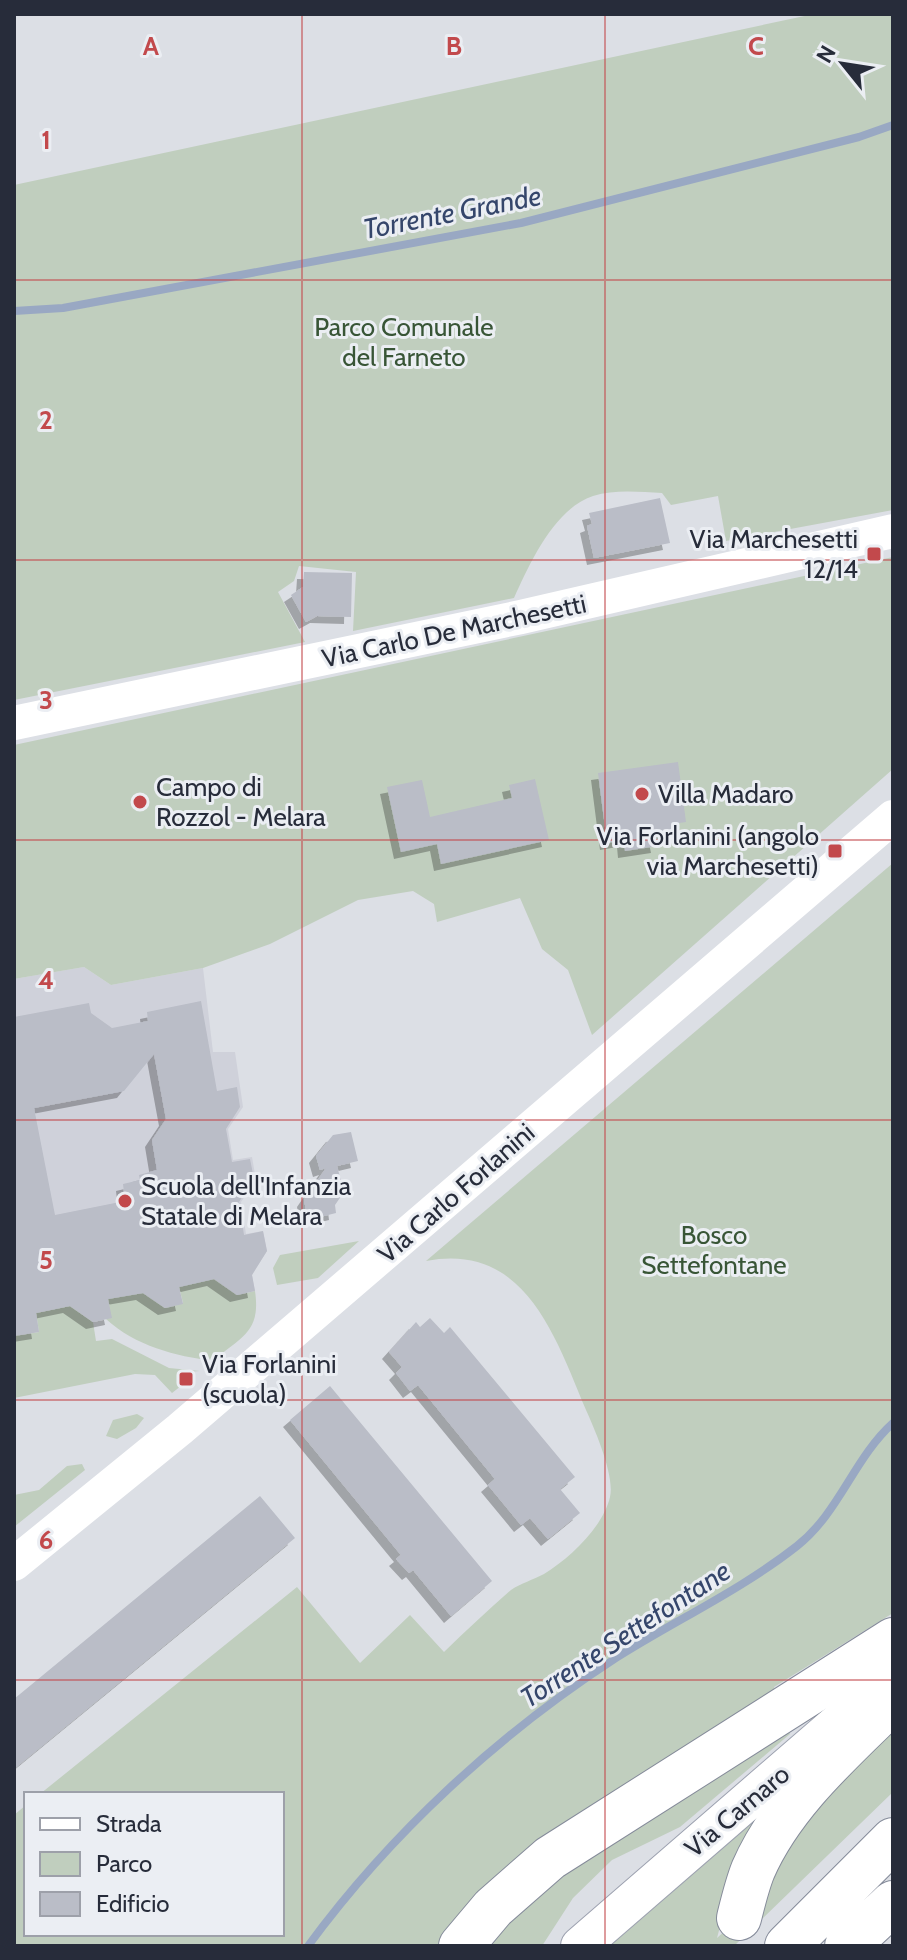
<svg xmlns="http://www.w3.org/2000/svg" width="907" height="1960" font-family="Cabin,sans-serif">
<style>
.built{fill:#cfd1da}
.green{fill:#c0cebe}
.lines{fill:none;stroke-linecap:round;stroke-linejoin:round}
.stream{stroke:#99a8c3;stroke-width:8}
.building{fill:#babdc7;fill-rule:evenodd;filter:url(#shadow)}
.primary-casing{stroke:#9da2b0;stroke-width:40}
.highway-casing{stroke:#858b9a;stroke-width:46}
.secondary{stroke:#fff;stroke-width:34}
.primary{stroke:#fff;stroke-width:38}
.highway{stroke:#fff;stroke-width:44}
.grid{fill:none;stroke:#c2494c;stroke-width:2;stroke-opacity:0.55}
.poi-dot{fill:#c2494c;stroke:#ebeef3;stroke-width:3}
.labels{text-anchor:middle;dominant-baseline:central;stroke-width:6;stroke-linejoin:round;paint-order:stroke}
.park-label{font-size:26px;fill:#385536;stroke:#ebeef3}
.poi-label{font-size:26px;fill:#272c3a;stroke:#ebeef3;text-anchor:start}
.street-label{font-size:26px;fill:#272c3a;stroke:#ebeef3}
.water-label{font-size:28px;font-style:italic;fill:#35466b;stroke:#ebeef3}
.grid-label{font-size:26px;text-anchor:middle;font-weight:bold;fill:#c2494c;stroke:#ebeef3;stroke-width:6;stroke-linejoin:round;paint-order:stroke}
</style>
<defs>
<filter id="shadow"><feDropShadow dx="-7" dy="7" stdDeviation="0" flood-color="#0004"/></filter>
</defs>
<rect width="100%" height="100%" fill="#dcdfe5"/>
<path class="built" d="M84,967l27,18 92,-17 10,84h22l8,55 -15,22 5,31 19,-3 4,23 -15,22 5,32 17,-3 4,20 -15,24 3,16 -18,4 -58,-8 4,17 -75,-5 -38,7 -34,7 3,19 -18,3 -7,-5v-351z"/>
<path class="green" d="M814,14h79v496l-167,31 -8,-45 -47,9 -9,-12c-22,-1 -47,-4 -69,3 -39,13 -63,67 -79,102l-161,33 3,-59 -57,-6 -5,15 -16,11 27,50 -291,58v-515z
M893,557v212l-301,266 -24,-65 -26,-21 -22,-51 -83,24 -3,-18 -21,-13 -55,9 -88,44 -67,24 -92,17 -27,-18 -70,12v-234z
M893,863v750l-119,74 16,47 -110,93 -68,33 -39,38 -31,48h-528v-131l12,-10v129h256v-140h-242l257,-207 63,76 50,-48 34,37c22,-21 44,-42 67,-62 10,-7 22,-10 33,-16 26,-16 59,-47 66,-77 5,-21 -15,-67 -24,-87 -31,-74 -61,-168 -160,-149z
M359,1241l-41,37 -41,7 -4,-17 7,-13z
M214,1279l23,16 18,-4c6,41 -13,45 -42,70 -37,-5 -78,-15 -107,-42l2,-20 35,-6 22,15 18,-5 -4,-16z
M70,1306l23,16 3,19 16,-2 57,29 31,3 -13,1 -10,8 4,6 -9,7 -17,-18 -20,-1 -121,24v-68l7,5 18,-3 -3,-19z
M137,1414l7,4 -8,10 -19,11 -11,-3 7,-16z
M82,1464l3,6 -71,57v-32l25,-5 28,-24z
M893,1721v71l-159,154h-130l175,-153 -50,100 -12,45 22,-20 41,-67z"/>
<g class="lines">
<path class="stream" d="M14,311l49,-3 458,-85 338,-86 34,-12
M308,1946c83,-113 191,-212 308,-288 60,-38 125,-68 181,-112 42,-33 57,-88 96,-123"/>
</g>
<path class="building" d="M660,498l10,45 -76,15 -7,-32 5,-2 -3,-11z
M304,572l48,1 -1,44 -34,-1 -11,6 -15,-27 12,-8z
M678,762l8,60 -14,2 1,10 -17,2 2,10 -33,5 -1,-11 -17,3 -9,-70z
M535,779l14,61 -108,24 -4,-20 -36,8 -14,-65 35,-7 8,37 82,-19 -3,-13z
M201,1001l16,90 20,-4 3,20 -14,22 6,33 18,-3 4,20 -15,23 5,33 19,-4 4,20 -15,24 3,16 -18,4 -23,-16 -35,8 4,17 -18,4 -22,-15 -35,6 4,19 -19,4 -23,-16 -34,7 3,19 -25,4v-319l75,-14 2,10 21,15 36,-7 -1,-9zM154,1054l12,65 -14,21 5,30 -18,5 1,5 -17,4 2,17 -70,14 -21,-107 90,-17z
M351,1132l7,29 -21,5 7,26 -9,13 1,8 -28,7 -4,-20 22,-32 -6,2 -4,-14 17,-21z
M430,1318l14,15 6,-6 125,150 -15,12 20,24 -32,26 -18,-21 -9,7 -33,-40 7,-6 -18,-22 -59,-72 -8,6 -14,-18 6,-6 -13,-15 27,-30 4,5z
M330,1386l162,195 -41,35 -38,-46 -4,3 -13,-14 5,-4 -111,-135z
M260,1496l35,42 -281,231v-70z"/>
<g class="lines">
<defs>
<path id="primary" d="M580,1946l313,-271"/>
<path id="highway" d="M739,1918c4,-16 8,-33 14,-48 29,-67 89,-119 140,-169
M461,1946l32,-38 57,-50 343,-218
M787,1946l106,-106
M847,1946l46,-43"/>
</defs>
<use href="#primary" class="primary-casing"/>
<use href="#highway" class="highway-casing"/>
<path class="secondary" d="M14,723l507,-106 372,-86
M14,1564l166,-135 713,-612"/>
<use href="#primary" class="primary"/>
<use href="#highway" class="highway"/>
</g>
<path class="grid" d="M302,14v1932M605,14v1932M14,280h879M14,560h879M14,840h879M14,1120h879M14,1400h879M14,1680h879"/>
<g class="poi-dot">
<rect x="866" y="546" width="16" height="16" rx="4"/>
<circle cx="642" cy="794" r="8"/>
<circle cx="140" cy="802" r="8"/>
<rect x="827" y="843" width="16" height="16" rx="4"/>
<circle cx="125" cy="1201" r="8"/>
<rect x="178" y="1371" width="16" height="16" rx="4"/>
</g>
<g class="labels">
<g class="park-label">
<text x="404" y="327">Parco Comunale<tspan x="404" dy="30">del Farneto</tspan></text>
<text x="714" y="1235">Bosco<tspan x="714" dy="30">Settefontane</tspan></text>
</g>
<g class="poi-label">
<text x="858" y="539" text-anchor="end">Via Marchesetti<tspan x="858" dy="30">12/14</tspan></text>
<text x="156" y="787">Campo di<tspan x="156" dy="30">Rozzol - Melara</tspan></text>
<text x="658" y="794">Villa Madaro</text>
<text x="819" y="836" text-anchor="end">Via Forlanini (angolo<tspan x="819" dy="30">via Marchesetti)</tspan></text>
<text x="141" y="1186">Scuola dell'Infanzia<tspan x="141" dy="30">Statale di Melara</tspan></text>
<text x="202" y="1364">Via Forlanini<tspan x="202" dy="30">(scuola)</tspan></text>
</g>
<g class="street-label">
<text transform="translate(454 631) rotate(-12)">Via Carlo De Marchesetti</text>
<text transform="translate(456 1193) rotate(-41)">Via Carlo Forlanini</text>
<text transform="translate(737 1811) rotate(-40)">Via Carnaro</text>
</g>
<g class="water-label">
<text transform="translate(452 212) rotate(-11)">Torrente Grande</text>
<text transform="translate(625 1634) rotate(-33)">Torrente Settefontane</text>
</g>
</g>
<g class="grid-label">
<text x="151" y="55">A</text>
<text x="454" y="55">B</text>
<text x="756" y="55">C</text>
<text x="46" y="149">1</text>
<text x="46" y="429">2</text>
<text x="46" y="709">3</text>
<text x="46" y="989">4</text>
<text x="46" y="1269">5</text>
<text x="46" y="1549">6</text>
</g>
<rect width="907" height="1960" fill="none" stroke="#272c3a" stroke-width="32"/>
<rect x="24" y="1792" width="260" height="144" fill="#ebeef3" stroke="#9da0a9" stroke-width="2"/>
<rect x="40" y="1818" width="40" height="12" fill="#ffffff" stroke="#9da0a9" stroke-width="2"/>
<text x="96" y="1832" font-size="24" fill="#272c3a">Strada</text>
<rect x="40" y="1852" width="40" height="24" fill="#c0cebe" stroke="#9da0a9" stroke-width="2"/>
<text x="96" y="1872" font-size="24" fill="#272c3a">Parco</text>
<rect x="40" y="1892" width="40" height="24" fill="#babdc7" stroke="#9da0a9" stroke-width="2"/>
<text x="96" y="1912" font-size="24" fill="#272c3a">Edificio</text>
<g transform="translate(843 64) rotate(300)" stroke="#ebeef3" stroke-width="6" paint-order="stroke">
<path d="M0-6L14 30L0 20L-14 30Z" fill="#272c3a"/>
<text y="-12" font-size="22" font-weight="bold" text-anchor="middle" fill="#272c3a">N</text>
</g>
</svg>
